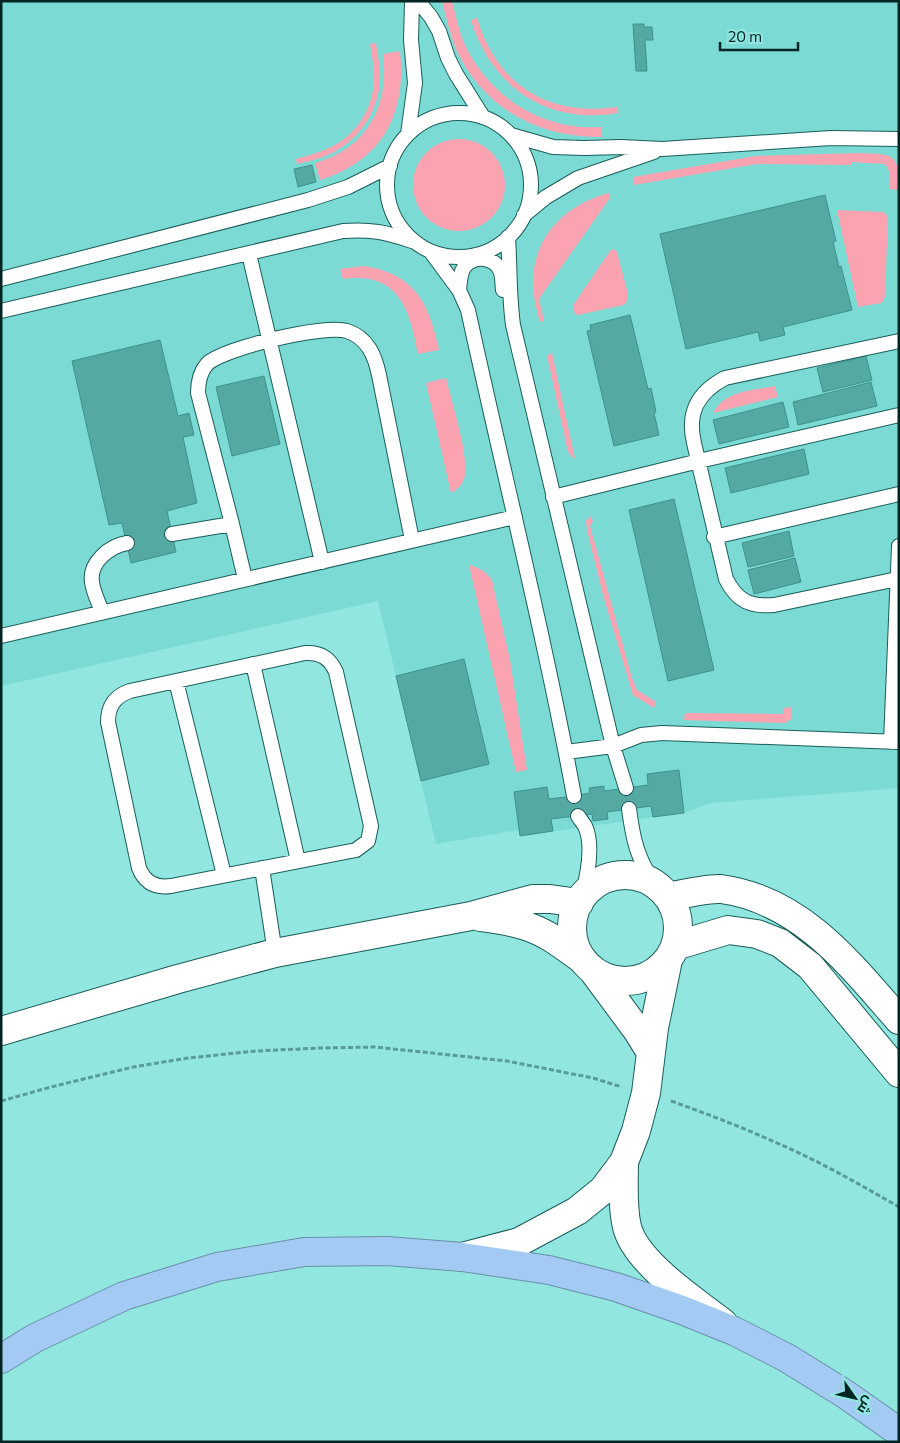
<svg xmlns="http://www.w3.org/2000/svg" width="900" height="1443" font-family="Commissioner,Cairo,sans-serif">
<style>
.built{fill:#7bdbd4}
.green{fill:#fca3b1}
.building{fill:#55a9a3;stroke:#3c928c}
.lines{fill:none;stroke-linecap:round;stroke-linejoin:round}
.lane-casing{stroke:#195d59;stroke-width:16}
.street-casing{stroke:#195d59;stroke-width:30}
.highway-casing{stroke:#6a90aa;stroke-width:30}
.path{stroke:#599b96;stroke-width:3;stroke-dasharray:5 2.5;stroke-linecap:butt}
.lane{stroke:#fff;stroke-width:14}
.street{stroke:#fff;stroke-width:28}
.highway{stroke:#a3caf2;stroke-width:28}
</style>
<rect width="100%" height="100%" fill="#91e6df"/>
<path class="built" d="M1,1h898v787l-188,15 -27,10 -164,23 -2,-6 -82,14 -58,-243 -377,85z"/>
<path class="green" d="M442,1h10c4,15 7,31 13,44 25,53 79,86 137,82v10c-64,1 -119,-29 -146,-88 -6,-15 -10,-32 -14,-48z
M477,18c20,67 71,99 140,89l1,6c-70,12 -126,-25 -147,-93z
M376,43c1,10 4,20 4,30 1,33 -17,64 -46,79 -11,6 -24,9 -37,12l-1,-5c11,-3 22,-6 33,-11 27,-12 45,-40 45,-70 0,-12 -2,-23 -4,-34z
M400,51c7,63 -18,110 -80,129l-5,-17c52,-14 75,-58 68,-109z
M413 185a46 46 0 1 1 92 0a46 46 0 1 1-92 0Z
M861,153c34,1 38,1 38,37l-10,-1 1,-17 -5,-8 -34,-2v3l-94,-1 -123,21 -1,-8 123,-21z
M609,193l1,5 -71,101 5,22 -4,1c-3,-11 -6,-22 -7,-34 -2,-50 31,-83 76,-95z
M837,210l46,2 5,4 -3,81 -3,6 -24,4z
M614,249l3,3 11,42v6l-4,5 -46,10 -3,-1 -2,-7 1,-3 36,-53z
M364,266c52,8 65,38 75,84l-21,4c-8,-44 -19,-83 -75,-75l-3,-10z
M552,353l23,106 -5,-4 -3,-7 -20,-93z
M446,378c5,21 25,84 18,101 -2,6 -7,11 -13,14l-25,-110z
M775,386l3,11 -65,16c13,-23 38,-22 62,-27z
M591,516l2,5 -3,5 42,152 5,12 19,12 -2,6 -21,-13 -30,-100 -16,-65 -1,-9z
M469,565c9,2 18,7 23,15l18,80 17,110 -11,2z
M792,707l-1,12 -6,4 -101,-3 1,-7 98,1 1,-6z"/>
<path class="building" d="M633,24h11v3h8l1,13h-8l2,31h-11z
M312,165l4,17 -18,5 -4,-18z
M825,195l11,46 -3,1 6,25 2,-1 11,44 -69,17 2,8 -25,6 -2,-9 -72,17 -26,-115z
M630,315l18,74 3,-1 5,24 -2,1 5,22 -45,11 -27,-115 4,-1 -1,-5z
M160,340l18,76 11,-3 5,22 -11,2 14,66 -30,8 9,41 -45,11 -9,-40 -13,2 -37,-164z
M866,356l6,24 -49,12 -6,-24z
M264,376l16,68 -48,12 -16,-69z
M871,382l6,24 -79,19 -5,-23z
M783,402l6,25 -70,17 -6,-24z
M804,449l5,25 -78,19 -6,-25z
M674,499l40,171 -46,11 -39,-171z
M789,531l5,25 -46,11 -6,-24z
M795,558l6,24 -47,12 -6,-24z
M464,659l25,105 -68,17 -25,-105z
M679,770l5,43 -31,4 -2,-11 -44,6 1,7 -15,2 -1,-7 -41,5 2,12 -33,5 -6,-44 33,-5 2,12 25,-3 16,-3 -1,-5 15,-2v5l44,-6 -1,-11z"/>
<g class="lines">
<defs>
<path id="lane" d="M418,1l13,16 8,14 9,27 8,16 27,43
M387 185a72 72 0 1 1 144 0a72 72 0 1 1-144 0Z
M408,134l7,-51 -4,-43 1,-39
M511,135l42,12 31,1 37,-1 41,2 169,-11 68,1
M524,215l22,-18 32,-19 76,-26
M508,237c2,30 1,59 5,88l100,421 13,42
M431,252l28,38 9,20c35,162 76,323 106,486
M249,254l73,308
M1,279l307,-79 40,-13 42,-21
M459,290c1,-8 1,-18 6,-24 10,-11 29,-9 35,4 3,6 2,14 3,20
M1,311l342,-80c28,-2 42,1 69,10
M553,497l146,-36 200,-46
M172,534l60,-10
M714,537l185,-43
M245,579l-13,-55 -34,-131c0,-10 2,-21 9,-29 16,-16 118,-40 140,-33 21,7 28,25 32,44l33,165
M897,579l-123,26c-24,2 -37,-4 -48,-26l-32,-136c-7,-30 3,-50 31,-65l174,-37
M102,612c-3,-9 -9,-20 -10,-30 -3,-20 18,-36 35,-39
M1,636l514,-119
M305,653c15,-1 25,5 31,19l35,154 -3,15 -12,9 -185,36c-15,2 -26,-3 -32,-18l-31,-146c0,-16 7,-26 22,-31z
M253,664l45,197
M176,681l48,194
M891,742l8,-196
M566,752l47,-6 28,-11 21,-2 237,9
M629,809c4,30 8,49 25,74
M578,816c2,3 5,7 7,10 9,19 2,52 -3,71
M262,868l13,85"/>
<path id="street" d="M572 928a53 53 0 1 1 106 0a53 53 0 1 1-106 0Z
M668,897c14,-3 40,-9 53,-8 80,11 129,75 178,131
M480,917c15,2 31,4 46,9 22,7 39,21 57,34
M675,946l53,-16 29,4 23,9 30,23 89,107
M594,972l43,58 13,21
M1,1031l177,-52 97,-26 196,-37 62,-17h17l29,4
M624,1162c0,21 -2,44 3,65 9,36 68,74 96,96
M462,1257l57,-15 58,-31 26,-21 21,-28 12,-31 10,-38 8,-65 14,-68"/>
<path id="highway" d="M1,1359l34,-21 89,-42 93,-29 87,-15 83,-1 75,6 87,13 67,17 66,23 52,21 53,27 58,36 54,38"/>
</defs>
<use href="#lane" class="lane-casing"/>
<use href="#street" class="street-casing"/>
<use href="#highway" class="highway-casing"/>
<path class="path" d="M1,1101l50,-14 82,-20 55,-9 68,-7 64,-3 55,-1 132,14 86,17 29,9
M671,1101c36,13 71,26 106,42 42,18 82,41 122,64"/>
<use href="#lane" class="lane"/>
<use href="#street" class="street"/>
<use href="#highway" class="highway"/>
</g>
<rect width="900" height="1443" fill="none" stroke="#002523" stroke-width="5"/>
<g transform="translate(855 1398) rotate(124)" stroke="#91e6df" stroke-width="4" paint-order="stroke">
<path d="M0-4L9 19L0 12L-9 19Z" fill="#002523"/>
<text y="-8" font-size="14" font-weight="bold" text-anchor="middle" fill="#002523">ش</text>
</g>
<path d="M720 42v8h78v-8" fill="none" stroke="#002523" stroke-width="2.5"/>
<text x="728" y="42" font-size="15" fill="#002523" stroke="#91e6df" stroke-width="4" paint-order="stroke">20 m</text>
</svg>
